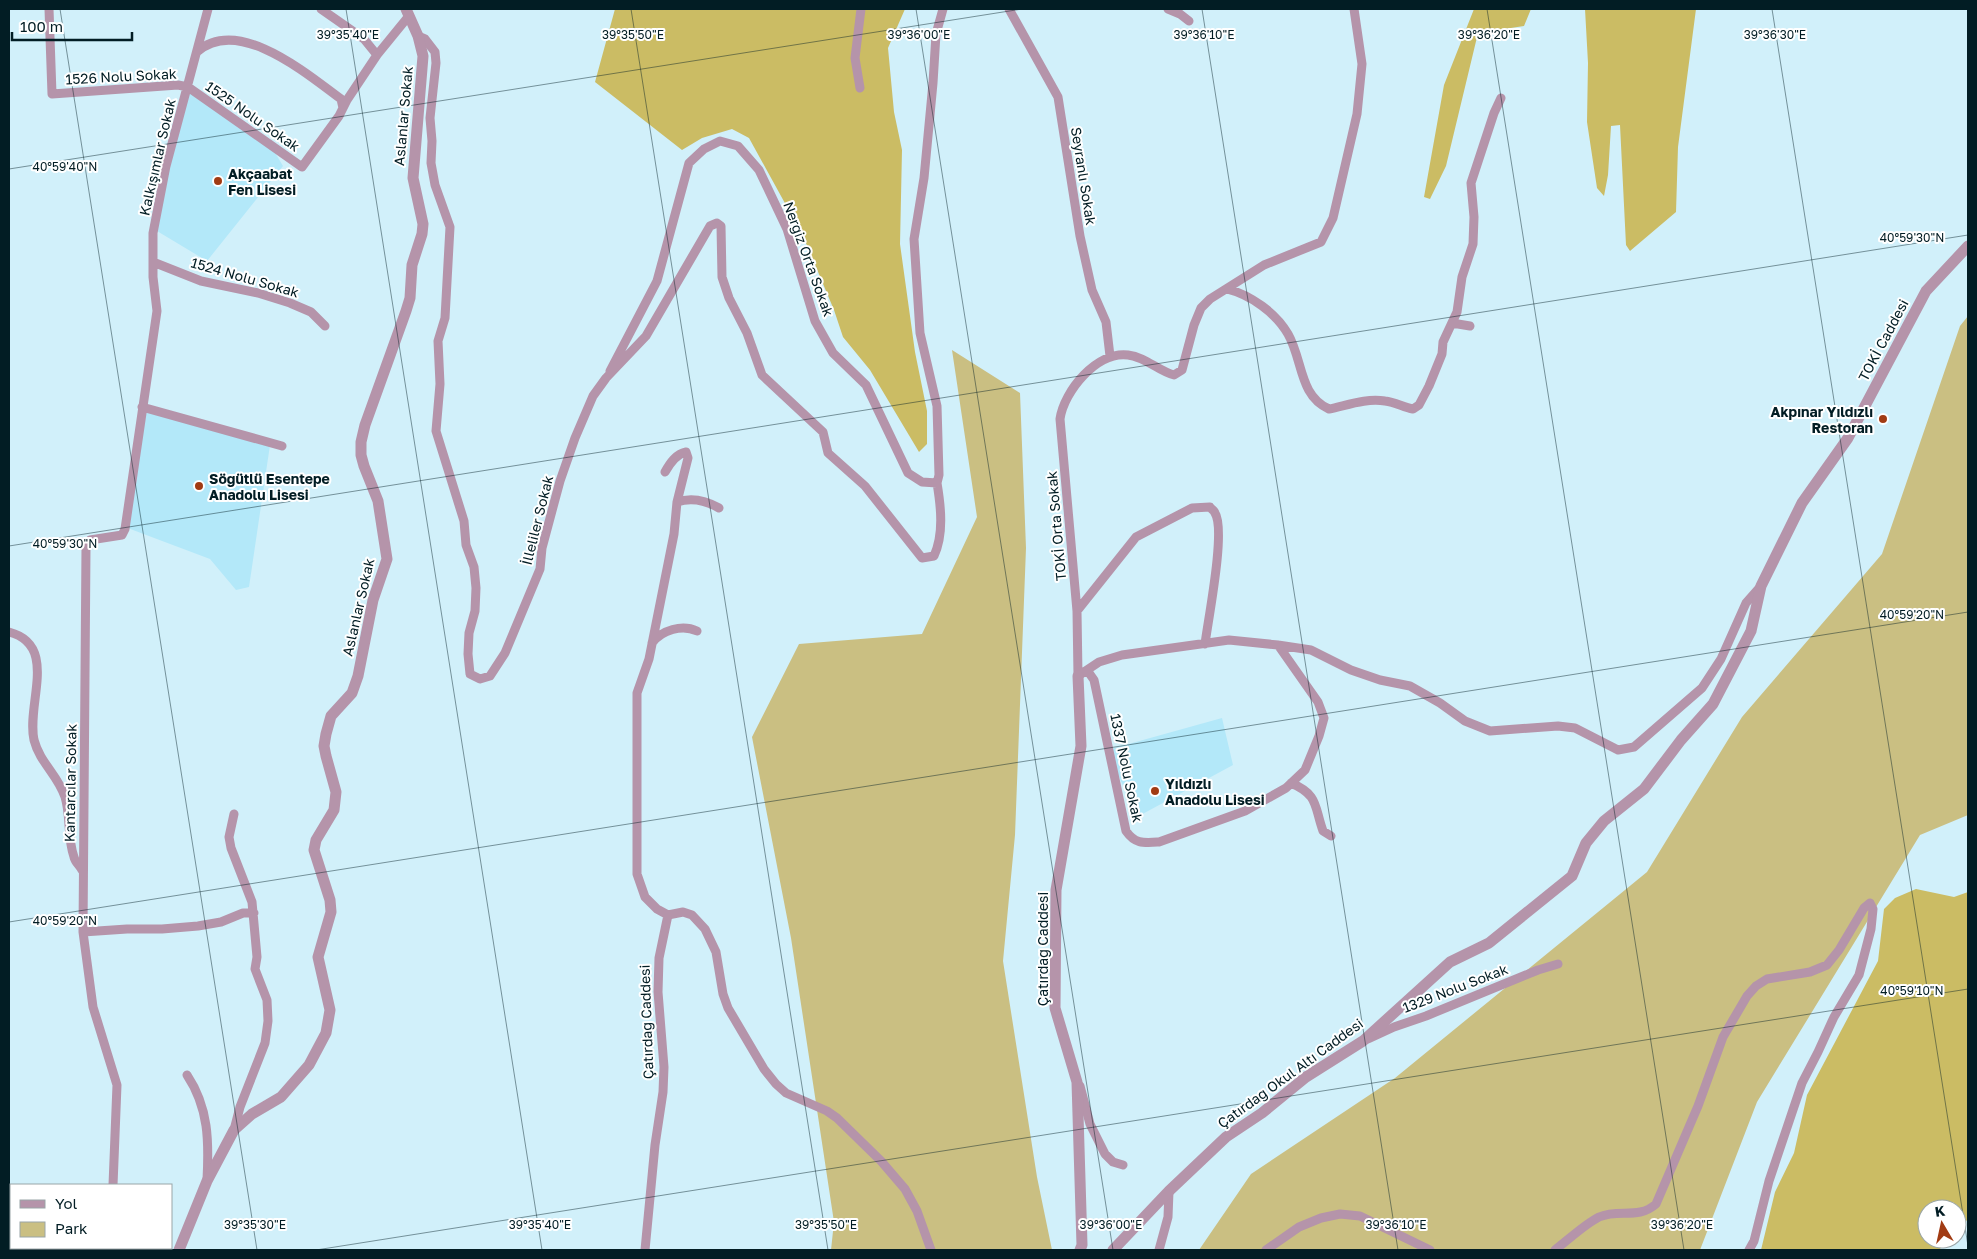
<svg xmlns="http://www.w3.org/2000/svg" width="1977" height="1259" font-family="'Golos Text',sans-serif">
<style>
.built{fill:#b3e8f9}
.green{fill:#cabf82}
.forest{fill:#cbbc64}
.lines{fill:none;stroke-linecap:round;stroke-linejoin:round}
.minor{stroke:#b594aa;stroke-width:9}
.tertiary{stroke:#b594aa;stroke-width:11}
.ticks{fill:none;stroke:#021d24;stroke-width:1;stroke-opacity:0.45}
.poi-dot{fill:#a13b13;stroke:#fff;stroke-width:2}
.labels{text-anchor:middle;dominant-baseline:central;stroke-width:4;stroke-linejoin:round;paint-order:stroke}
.street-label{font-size:14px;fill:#021d24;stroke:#fff}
.poi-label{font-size:14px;font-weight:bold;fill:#021d24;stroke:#fff;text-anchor:start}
.ticks-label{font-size:12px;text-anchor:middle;fill:#021d24;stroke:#fff;stroke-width:4;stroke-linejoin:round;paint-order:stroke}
</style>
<rect width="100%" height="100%" fill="#d1f0fa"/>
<path class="built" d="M190,92l81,54 12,20 -76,95 -50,-30 3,-36z
M147,410l123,35 -21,142 -13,3 -26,-31 -85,-32z
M1222,718l11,47 -96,52 -30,-67z"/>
<path class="green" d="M1968,316v499l-48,20 -163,267 -57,148h-501l52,-76 144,-96 252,-206 95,-155 140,-163 78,-228z
M952,350l68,43 6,155 -11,287 -12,126 34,216 15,73h-221l3,-28 -43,-284 -39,-201 47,-93 123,-10 55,-117z"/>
<path class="forest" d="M615,9h290l-17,39 6,64 8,38 -2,94 15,108 12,59v33l-8,8 -49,-82 -27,-33 -9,-27 -31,-74 -54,-98 -17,-9 -30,9 -20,12 -87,-68z
M1474,9h57l-7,17 -46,7 -32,133 -16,33 -6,-2 20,-112z
M1585,9h111l-18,138 -2,65 -46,39 -4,-6 -6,-120 -9,1 -3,49 -4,21 -7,-8 -10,-66 1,-59z
M1916,889l38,8 14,-5v327l-11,12v-22h-30v30h22l-10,11h-178l14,-58 19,-39 13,-58 71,-134 6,-52 11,-11z"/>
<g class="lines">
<path class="minor" d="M49,9l3,85 126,-9 10,2 114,80 37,-51 8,-16 30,-45 31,-38
M321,9l43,30 13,16
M1009,9l49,88 22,139 12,54 14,32 4,34
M1168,9l12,5 9,7
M418,36l7,3 10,13 1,11 -6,55 2,23 -1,22 4,22 15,42 -5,91 -7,23 2,43 -4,47 28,90 2,24 8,22 2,21 -1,23 -6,22 -1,21 2,20 10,5 10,-3 15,-23 35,-84 2,-21 18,-67 15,-43 18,-42 13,-18 40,-42 64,-110 7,-3 4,3 1,51 7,21 18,35 15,42 61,57 5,21 37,33 57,72 12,-2c10,-22 7,-49 3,-73
M197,52c41,-37 110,22 144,47l2,9
M860,88l-5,-30 6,-49
M153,262l48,19 57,12 32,10 21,9 14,14
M1227,289c24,6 49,24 61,45 15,26 11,62 41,75 19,-4 37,-11 56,-8 10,1 18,6 28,8l6,-4 10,-19 13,-32 1,-12 14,-30 5,-35 11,-33 1,-27 -3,-34 23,-70 7,-15
M1452,323l18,3
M610,371l47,-90 32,-118 15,-14 16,-8 18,5 21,24 28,59 28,92 18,32 33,32 42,88 14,9 15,1 2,-8 -2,-69 -17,-73 -6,-94 10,-61 9,-95 3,-49 7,-25
M142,407l140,39
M665,472c5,-9 11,-18 21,-20l2,6 -11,44 -3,32 -25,125 -12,34v181l8,23 12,12 11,6
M677,502c15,-5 28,-2 42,6
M1077,611l59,-74 56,-29 18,-1c1,2 4,3 5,6 11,17 -7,107 -10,131
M9,632c50,13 17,72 25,108 6,23 24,35 31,57 6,19 2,41 9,60 1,5 6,9 8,13
M652,643c10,-13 30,-19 45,-12
M1087,670l7,10 3,14 29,137c9,13 17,12 33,11l86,-31 41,-23 19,-18 14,-34 5,-18 -6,-16 -40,-57
M1078,676l-1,-65 -17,-192c4,-28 37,-68 68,-64 18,2 30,16 46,20l8,-5 12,-45 7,-17 9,-9 54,-34 57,-23 12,-24 24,-104 5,-50 -8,-55
M1078,676l21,-14 23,-7 107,-15 49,5 33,5 40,20 29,10 30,6 30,17 25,18 25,10 68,-5 17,2 43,22 16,-3 68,-59 19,-29 25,-56 15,-17
M1291,783c28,12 23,23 32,48l8,5
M668,915l15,-3 9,3 13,14 11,23 7,42 5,14 36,61 12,15 10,9 41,18 10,7 44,43 24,28 12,22 14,39
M83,932l44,-3h35l36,-3 23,-4 22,-9h11
M1368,1039l26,-12 32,-11 112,-46 20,-6
M187,1075c22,33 22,67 20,105
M1080,1086l10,38 15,30 8,8 10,3
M234,1130l6,-23 25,-64 3,-22 -1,-21 -12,-31 2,-12 -5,-55 -21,-54 -2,-11 5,-23
M113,1185l4,-100 -24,-78 -10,-75 3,-385 4,-7 32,-5 3,-6 32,-218 -4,-34v-44l13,-67 42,-157
M110,1250v-2
M645,1250l10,-105 8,-53 1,-25 -6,-75 1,-34 9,-43
M1159,1250l9,-33 1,-26
M1266,1250l33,-23 22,-9 19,-4 20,2 70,34
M1555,1250c13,-10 30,-26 44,-33 20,-9 39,3 57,-13l42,-98 25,-69 24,-41 9,-10 11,-7 43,-7 17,-7 12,-15 25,-42 6,-5 3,6 -2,20 -12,46 -25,42 -16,35 -16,31 -33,98 -15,60 -5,9"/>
<path class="tertiary" d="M1078,676l3,70 -25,144 -1,118 22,74 5,163 -2,5
M179,1250l28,-69 27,-51 18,-16 29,-17 28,-32 17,-32 4,-23 -12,-53 13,-45 -1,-12 -16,-50 2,-10 18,-30 2,-18 -10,-36 -2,-10 2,-12 5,-18 21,-23 6,-17 15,-76 14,-41 -9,-58 -14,-35 -3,-11v-13l4,-17 41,-114 4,-13 2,-33 10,-31 1,-10 -10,-46 10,-122 -5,-20 -12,-27
M1113,1250l56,-59 57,-54 36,-24 44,-36 57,-36 87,-79 39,-19 83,-67 14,-33 18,-22 40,-32 37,-49 32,-36 38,-73 10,-45 41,-83 46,-65 78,-147 42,-45"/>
</g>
<path class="ticks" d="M60,9l197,1241M346,9l196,1241M631,9l197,1241M916,9l197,1241M1202,9l196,1241M1487,9l197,1241M1772,9l196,1237M9,169l1013,-160M9,546l1959,-311M9,922l1959,-310M316,1250l1652,-261"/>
<g class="poi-dot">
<circle cx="218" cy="181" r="5"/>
<circle cx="1883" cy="419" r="5"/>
<circle cx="199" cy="486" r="5"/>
<circle cx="1155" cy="791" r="5"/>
</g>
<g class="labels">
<g class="street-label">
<text transform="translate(121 76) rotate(-3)">1526 Nolu Sokak</text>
<text transform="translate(253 116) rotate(35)">1525 Nolu Sokak</text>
<text transform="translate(403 116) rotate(-85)">Aslanlar Sokak</text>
<text transform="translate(157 157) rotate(-77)">Kalkışımlar Sokak</text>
<text transform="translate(1084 176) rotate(81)">Seyranlı Sokak</text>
<text transform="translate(809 259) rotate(70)">Nergiz Orta Sokak</text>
<text transform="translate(245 277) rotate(16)">1524 Nolu Sokak</text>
<text transform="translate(1883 340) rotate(-62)">TOKİ Caddesi</text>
<text transform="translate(537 520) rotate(-76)">İlleliler Sokak</text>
<text transform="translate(1056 526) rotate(-95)">TOKİ Orta Sokak</text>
<text transform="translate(358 607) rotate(-77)">Aslanlar Sokak</text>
<text transform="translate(1127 768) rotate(78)">1337 Nolu Sokak</text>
<text transform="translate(70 783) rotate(-89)">Kantarcılar Sokak</text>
<text transform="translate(1042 949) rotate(-90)">Çatırdağ Caddesi</text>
<text transform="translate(1455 988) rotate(-21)">1329 Nolu Sokak</text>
<text transform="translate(646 1022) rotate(-92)">Çatırdağ Caddesi</text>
<text transform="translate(1290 1073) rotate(-36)">Çatırdağ Okul Altı Caddesi</text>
</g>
<g class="poi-label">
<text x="228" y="173">Akçaabat<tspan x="228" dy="16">Fen Lisesi</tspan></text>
<text x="1873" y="411" text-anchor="end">Akpınar Yıldızlı<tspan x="1873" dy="16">Restoran</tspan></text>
<text x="209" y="478">Söğütlü Esentepe<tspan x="209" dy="16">Anadolu Lisesi</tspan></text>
<text x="1165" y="783">Yıldızlı<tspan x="1165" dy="16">Anadolu Lisesi</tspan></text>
</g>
</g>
<g class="ticks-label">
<text x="919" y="39">39°36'00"E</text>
<text x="1204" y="39">39°36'10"E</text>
<text x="348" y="39">39°35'40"E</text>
<text x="633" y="39">39°35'50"E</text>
<text x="1489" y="39">39°36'20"E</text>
<text x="1775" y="39">39°36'30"E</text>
<text x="65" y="171">40°59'40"N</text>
<text x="1912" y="242">40°59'30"N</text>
<text x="65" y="548">40°59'30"N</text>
<text x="1912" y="619">40°59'20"N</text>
<text x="65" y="925">40°59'20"N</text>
<text x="1912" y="995">40°59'10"N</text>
<text x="255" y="1229">39°35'30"E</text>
<text x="540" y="1229">39°35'40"E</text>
<text x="826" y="1229">39°35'50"E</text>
<text x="1111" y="1229">39°36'00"E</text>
<text x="1396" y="1229">39°36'10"E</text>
<text x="1682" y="1229">39°36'20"E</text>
</g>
<rect width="1977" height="1259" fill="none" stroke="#021d24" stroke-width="20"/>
<rect x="10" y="1184" width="162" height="65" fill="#ffffff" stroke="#9aa5a7"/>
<rect x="20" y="1200" width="25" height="8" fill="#b594aa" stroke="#9aa5a7"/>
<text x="55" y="1209" font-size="15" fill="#021d24">Yol</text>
<rect x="20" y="1222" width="25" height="15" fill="#cabf82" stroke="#9aa5a7"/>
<text x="55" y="1234" font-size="15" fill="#021d24">Park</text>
<g transform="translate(1942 1224) rotate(351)"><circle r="24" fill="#ffffff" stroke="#9aa5a7"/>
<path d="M0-4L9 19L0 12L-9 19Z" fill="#a13b13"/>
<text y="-8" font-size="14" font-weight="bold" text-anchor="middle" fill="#021d24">K</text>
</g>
<path d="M12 32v8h120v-8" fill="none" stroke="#021d24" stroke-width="2.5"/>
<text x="20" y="32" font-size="15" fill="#021d24" stroke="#ffffff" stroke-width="4" paint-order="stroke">100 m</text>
</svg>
